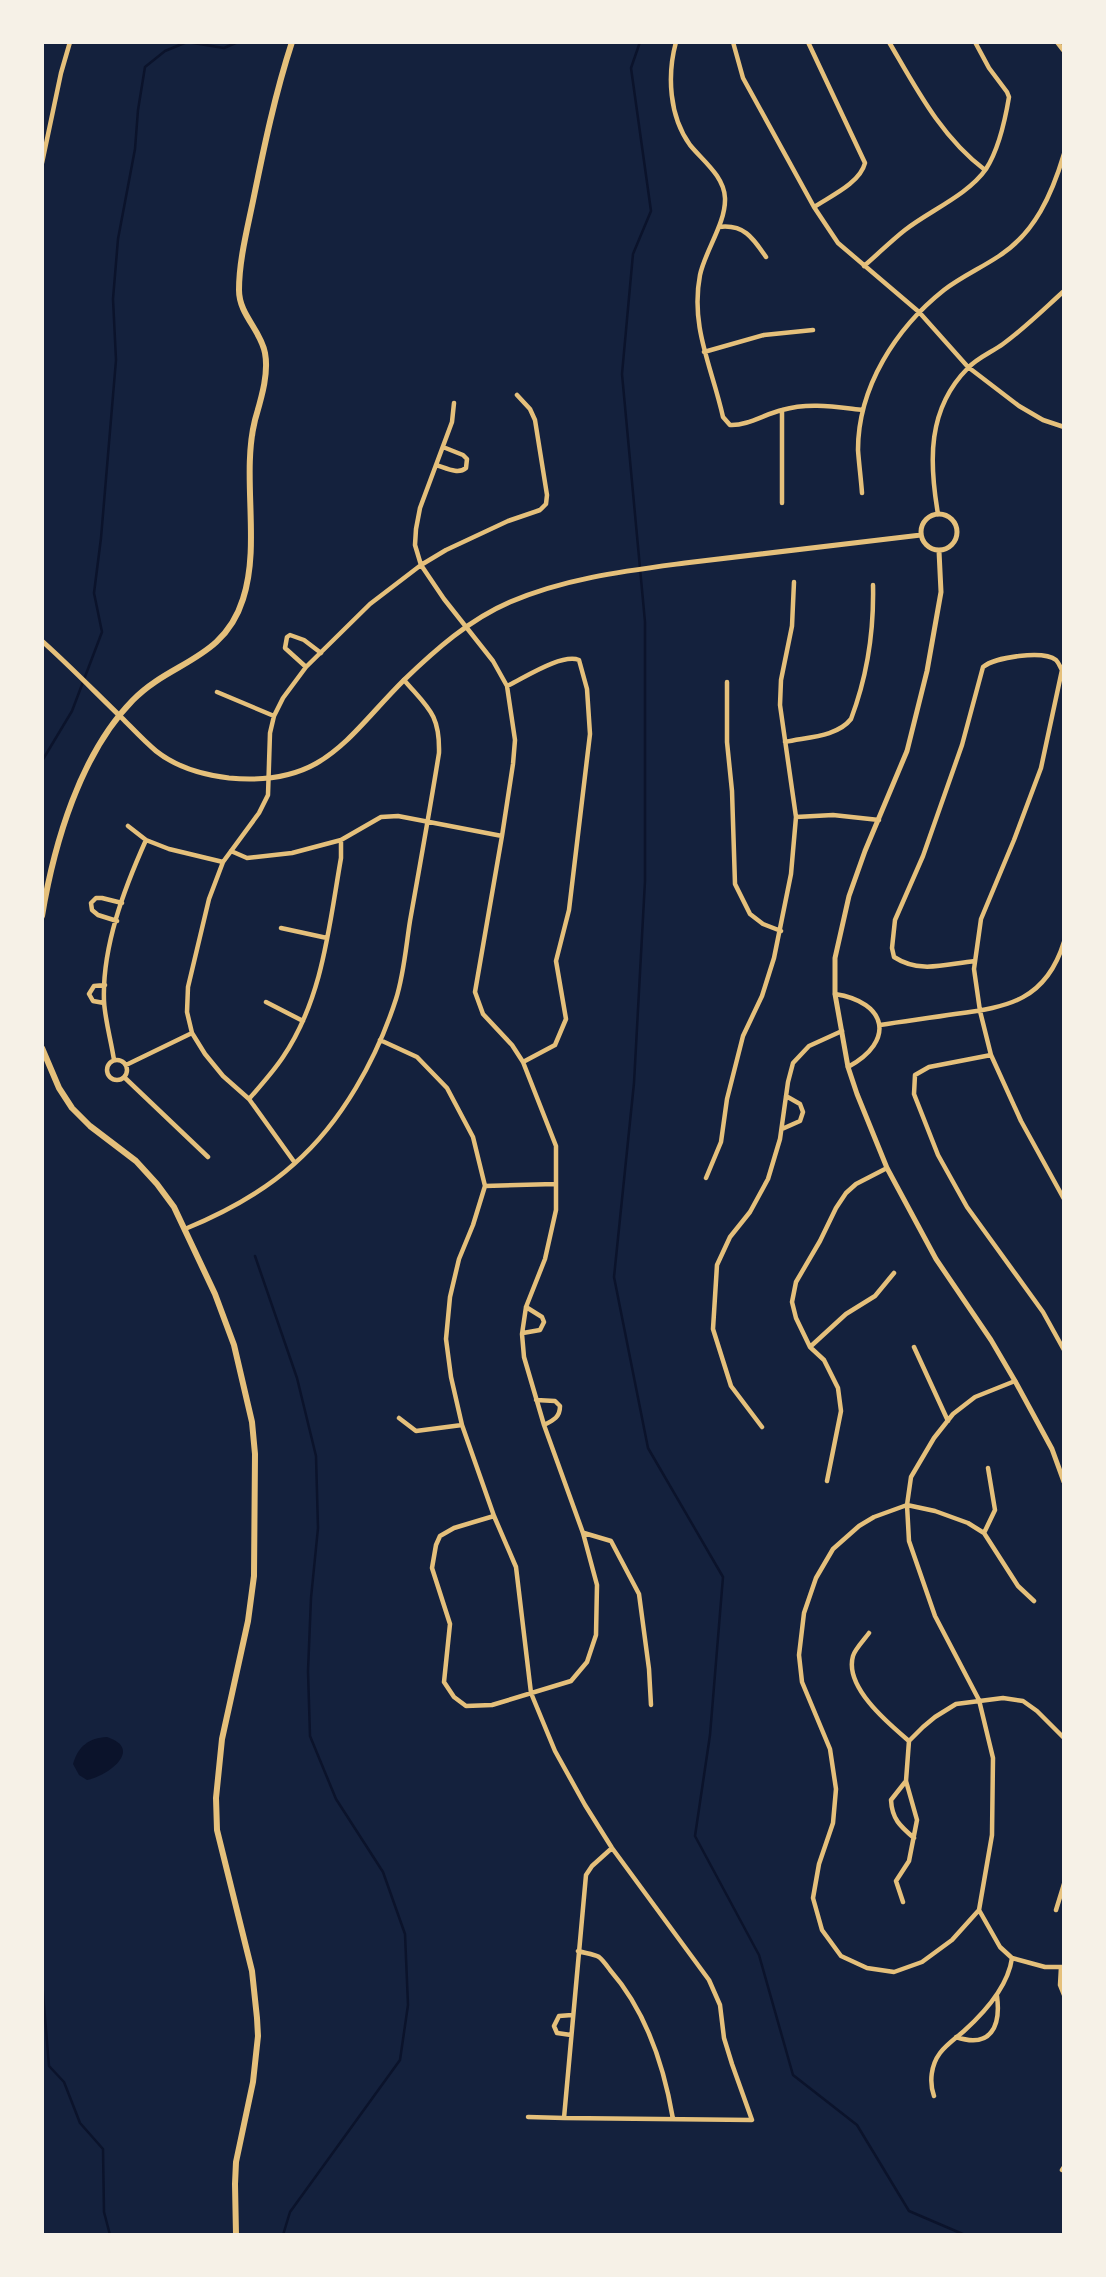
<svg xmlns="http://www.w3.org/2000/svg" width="1106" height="2277" font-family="Montserrat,sans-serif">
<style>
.water{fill:#0b132b}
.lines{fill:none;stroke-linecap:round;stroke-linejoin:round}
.stream{stroke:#0b132b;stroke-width:2.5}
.minor{stroke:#e5c07b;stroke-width:4.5}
.tertiary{stroke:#e5c07b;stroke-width:5}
.secondary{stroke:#e5c07b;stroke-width:6}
</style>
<rect width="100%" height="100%" fill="#14213d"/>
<path class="water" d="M107,1737c37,12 1,39 -20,43l-8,-5 -6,-11c5,-18 16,-26 34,-27z"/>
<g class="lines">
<path class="stream" d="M640,42l-9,26 20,143 -18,43 -11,120 23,248v259l-11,202 -20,194 34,171 75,129 -13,158 -15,101 64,119 34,120 64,50 52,86 56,24
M42,761l30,-50 30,-79 -8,-39 7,-55 15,-178 -3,-61 5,-60 17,-90 3,-39 7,-43 20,-16 22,-9 37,6 14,-6
M255,1256l42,122 19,78 2,72 -7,70 -3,73 2,65 26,63 47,73 22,62 3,71 -8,55 -110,152 -7,23
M42,1981l7,85 15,16 16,41 23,26 1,63 6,23"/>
<path class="minor" d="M676,42c-9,33 -7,74 14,103 13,16 34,31 35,53 1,25 -20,53 -25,77 -10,52 12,92 23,142l7,8c17,1 35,-11 52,-15 27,-8 54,-3 81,0
M733,42l10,36 71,129 24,36 81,69 49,55 51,39 24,14 21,7
M808,42l57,121c-5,20 -34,33 -51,44
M889,42c27,46 52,95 96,128
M1057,42l7,9
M42,163l19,-90 9,-31
M719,227c25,-3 34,11 47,30
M864,266c14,-12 27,-25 41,-36 24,-19 63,-35 81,-61 13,-20 19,-48 23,-72l-2,-5 -18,-24 -14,-26
M704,352l60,-17 49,-5
M454,403l-2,19 -32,86 -4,21 -1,16 6,20 23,34 49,62 14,25 8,54 -2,24 -11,72 -27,156 8,22 29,31 11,17 33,84v64l-11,49 -19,48 -4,27 2,23 20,68 39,108 14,52 -1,50 -9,27 -16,19 -79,24 -26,1 -12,-9 -10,-15 6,-58 -18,-56 4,-23 4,-9 14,-8 40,-12
M782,410v93
M436,465c10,3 22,10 30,3l1,-9 -4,-4 -20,-8
M862,493c-1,-14 -3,-29 -4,-43 0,-63 38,-122 86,-160 17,-13 37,-22 55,-34 36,-23 53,-62 65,-102
M938,514c-9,-52 -11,-105 30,-146 9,-10 24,-16 35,-24 22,-16 41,-35 61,-53
M306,667l-21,-19 2,-11 3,-2 14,5 17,13
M727,682v60l5,49 3,93 15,30 13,10 18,7
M507,686c17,-8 55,-33 72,-26l8,29 3,45 -21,176 -13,51 10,58 -11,26 -32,17
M217,692l57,24
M785,742c22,-5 52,-5 66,-23 16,-42 23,-89 22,-134
M796,817l37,-2 46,5
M128,826l18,14 23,9 54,13
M231,851l16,7 45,-5 49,-13 40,-23 17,-1 104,20
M117,921l-19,-6 -6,-5 -1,-7 5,-5h6l20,5
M281,928l46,10
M975,961c-29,3 -55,13 -81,-4l-2,-9 3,-28 28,-64 39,-111 21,-78c12,-10 60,-17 73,-7 3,3 4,7 6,10l-21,98 -27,72 -33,79 -7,50 6,42 11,44 30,66 43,78
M835,994c52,8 61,47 13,73
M266,1002l37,19
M104,1003l-11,-2 -4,-7 5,-8 11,-1
M880,1025c25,-4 50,-7 75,-11 54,-7 91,-14 109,-72
M380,1040l37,17 30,31 26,49 12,49 -12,39 -14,34 -9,38 -4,42 5,38 11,48 32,91 22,51 15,126 24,58 30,54 27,43 97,132 11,25 4,33 8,26 20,56 -188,-2 22,-243 6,-9 20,-18
M991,1055l-62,12 -14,8 -1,19 24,61 29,52 76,105 21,38
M107 1070a10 10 0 1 1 20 0a10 10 0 1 1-20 0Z
M114,1060c-3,-20 -9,-40 -10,-59 -2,-54 20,-112 42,-161
M126,1065l66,-32
M124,1077l84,80
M249,1099c12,-14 24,-27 34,-42 40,-59 46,-131 58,-199v-18
M782,1129l18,-8 3,-9 -3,-8 -14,-8
M295,1163l-46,-64 -26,-23 -18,-22 -13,-21 -5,-21 1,-25 21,-88 14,-37 36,-49 9,-18 2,-62 4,-17 9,-18 23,-31 64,-63 51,-39 25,-15 62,-29 32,-11 6,-6 1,-9 -12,-75 -5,-11 -13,-14
M706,1178l15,-36 6,-43 16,-63 19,-40 12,-38 17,-84 5,-57 -16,-112 1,-25 11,-54 2,-44
M485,1186l70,-2
M185,1229c39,-16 78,-37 109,-65 48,-42 83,-106 102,-165 8,-25 10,-53 14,-78 10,-56 20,-112 29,-168 1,-39 -11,-45 -35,-73
M523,1333l17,-3 4,-8 -2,-5 -16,-10
M810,1347l36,-33 29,-18 19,-23
M914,1347l34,74
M1015,1381l-40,16 -22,17 -19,24 -23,39 -4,28 2,36 26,75 44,84 14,58 -1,77 -13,75 21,37 12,11 33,9h19
M536,1400l19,1 5,5c0,11 -6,14 -16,19
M399,1418l17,13 46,-6
M762,1427l-31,-41 -18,-57 4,-64 13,-28 20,-25 18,-33 12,-40 8,-57 5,-19 16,-17 33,-15
M827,1481l14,-70 -3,-23 -14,-28 -14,-13 -14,-29 -4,-16 4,-20 24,-41 16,-33 10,-15 10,-9 31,-16
M584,1533l27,8 28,53 10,75 2,36
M984,1533l11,-23 -7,-42
M869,1633c-5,7 -14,16 -16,23 -9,31 36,68 56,85
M906,1781l-15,19c1,19 9,26 23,38
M903,1902l-7,-21 13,-20 8,-41 -11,-39 3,-40 14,-14 12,-10 21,-13 47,-6 20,3 14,10 27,27
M979,1910l-27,30 -30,22 -28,10 -27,-4 -26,-12 -19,-26 -9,-32 6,-34 14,-41 3,-34 -6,-40 -28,-67 -3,-27 5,-42 12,-35 17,-29 26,-23 15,-9 33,-12 28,6 33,12 16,10 34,53 16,15
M1056,1910l8,-26
M578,1951c6,2 16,3 21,6 4,3 8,9 11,13 36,41 54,96 63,149
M1061,1967l-1,18 4,10
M571,2035l-14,-2 -3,-7 5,-10 13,-1
M956,2037c35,12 45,-11 41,-41
M934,2096c-5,-14 -3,-31 6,-43 6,-8 16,-15 24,-22 21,-19 44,-44 48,-73
M528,2117l36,1
M1062,2170l2,-3"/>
<path class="tertiary" d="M921 532a18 18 0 1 1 36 0a18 18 0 1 1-36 0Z
M939,551l2,41 -14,79 -20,80 -42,100 -16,45 -14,62v36l13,73 9,27 30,74 49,91 55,81 24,41 37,68 12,33
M42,641c27,24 53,51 80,77 11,11 22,23 34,33 20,16 48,24 73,27 95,9 117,-40 175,-98 31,-30 66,-61 106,-78 56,-24 115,-31 175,-39 78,-10 157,-18 236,-28"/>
<path class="secondary" d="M42,916c12,-72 38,-162 91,-216 38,-39 91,-40 110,-101 18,-55 -2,-123 12,-179 6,-21 14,-46 10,-67 -4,-23 -26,-38 -26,-63 0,-29 8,-60 14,-89 11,-54 22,-107 39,-159
M42,1048l17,40 13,20 18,18 46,35 21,23 17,23 41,87 19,51 18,77 3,32 -1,122 -6,45 -26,118 -6,59 1,32 35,141 5,47 1,18 -5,46 -17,80 -1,22 1,51"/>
</g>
<rect width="1106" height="2277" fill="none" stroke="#f6f1e7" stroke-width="88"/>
</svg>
